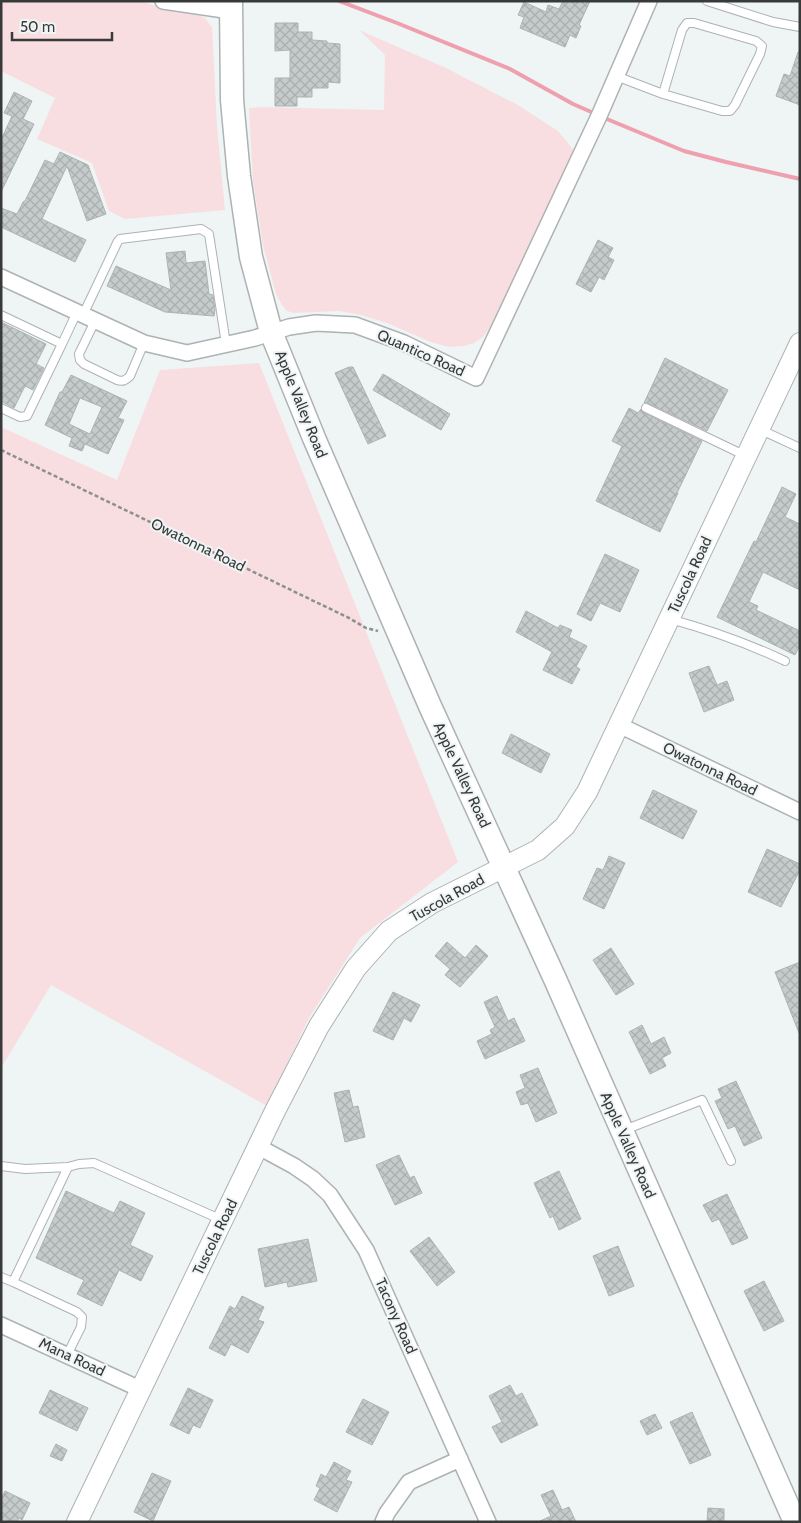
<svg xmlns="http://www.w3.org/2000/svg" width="801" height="1523" font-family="Cabin,sans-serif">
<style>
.green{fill:#f9dee1}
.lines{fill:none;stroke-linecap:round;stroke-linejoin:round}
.stream{stroke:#efa0ae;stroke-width:4}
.building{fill:url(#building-cross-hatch);stroke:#adb2b3;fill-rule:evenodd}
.service-casing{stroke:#adb2b4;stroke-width:10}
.minor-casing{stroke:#adb2b4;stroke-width:18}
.tertiary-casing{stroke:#adb2b4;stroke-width:22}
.secondary-casing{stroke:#adb2b4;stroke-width:25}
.path{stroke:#8c9090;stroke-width:2.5;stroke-dasharray:4 2.5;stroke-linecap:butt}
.service{stroke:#fff;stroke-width:8}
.minor{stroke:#fff;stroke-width:15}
.tertiary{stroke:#fff;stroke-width:20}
.secondary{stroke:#fff;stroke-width:22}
.labels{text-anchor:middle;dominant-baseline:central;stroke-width:4;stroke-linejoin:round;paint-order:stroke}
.street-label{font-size:15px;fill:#383a3a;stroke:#eff4f5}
</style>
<defs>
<pattern id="building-cross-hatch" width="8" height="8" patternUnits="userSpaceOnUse" patternTransform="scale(1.25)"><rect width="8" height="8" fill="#c5cacb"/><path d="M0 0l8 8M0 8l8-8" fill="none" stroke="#aaaeaf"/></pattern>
</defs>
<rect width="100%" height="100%" fill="#eff4f5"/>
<path class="green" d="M1,1h140l33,11 25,3 6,3 7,9 5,99 8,84 -100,9 -16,-8 -17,-48 -55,-24 18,-41 -54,-27z
M359,30l87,38 72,37 40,26 19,23 -86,173 -8,10 -9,6 -10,3 -15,1 -18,-5 -44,-19 -26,-8 -22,-4 -45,2 -7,-2 -5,-6 -6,-11 -13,-49 -10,-64 -4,-73 12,-1 123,3 1,-55z
M259,363l199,499 -98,76 -51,80 -42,88 -216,-121 -50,83v-641l116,53 43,-110z"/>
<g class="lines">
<path class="stream" d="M339,1l58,22 113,46 63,35 23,10
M602,117l82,34 42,11 74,17"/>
</g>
<path class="building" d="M563,1h27l-11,24 2,1 -5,12 -6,-3 -5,12 -45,-19 4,-11 -6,-2 6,-13 22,10 2,-7 11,4z
M275,23h23v9h14v8l15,1v2l13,1v39l-12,-1v6h-16v9h-15v9h-22v-28h15v-28l-15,1z
M798,52h2v53l-24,-9 8,-22 6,2z
M14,92l18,9 -9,18 11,5 -33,68v-52l11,-24 -8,-3z
M60,152l28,13 18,49 -19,7 -20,-55 -25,53 44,21 -11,22 -74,-35v-19l16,6 6,-12 2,-1 20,-41 9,4z
M598,240l15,8 -5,9 6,3 -10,20 -5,-3 -8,15 -15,-8z
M185,251l1,12 19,-2 4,33 4,1 2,15 -1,6 -49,-4 -58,-26 9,-20 55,24 -5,-37z
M1,322l45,22 -10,20 8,4 -11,22 -8,-4 -11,22 -13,-7z
M665,358l63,32 -21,41 -59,-28h-4z
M349,367h4l33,69 -18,8 -33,-71z
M383,374l67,40 -9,16 -68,-40z
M71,375l56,26 -9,17 6,2 -16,34 -23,-10 -3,7 -13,-5 3,-8 -27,-13 15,-33h2zM80,398l22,9 -12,27 -21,-10z
M629,408l9,5 3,-4 3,4 58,28 -25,52h1l-18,39 -64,-31 26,-55 -10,-5z
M782,487l14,7 -11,23 15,7v66l-37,-18 -14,30 9,4 -2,4 44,21v14l-5,10 -78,-38 37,-76 2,1z
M605,554l34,16 -19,42 -20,-9 -9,18 -14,-7z
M526,611l32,17 2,-3 12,5 -3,7 18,9 -11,21 4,2 -8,15 -29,-14 9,-18 -36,-20z
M709,666l8,19 10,-4 7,19 -30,12 -15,-39z
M511,734l39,20 -9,19 -39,-20z
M653,790l44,21 -14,28 -43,-21z
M767,849l33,15v6l-19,37 -33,-15z
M609,856l16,7 -21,46 -21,-10 14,-31 6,2z
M447,942l18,16 11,-13 12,11 -28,31 -15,-12 5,-6 -15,-13z
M611,948l23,36 -18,11 -23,-35z
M800,962v70l-1,1 -24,-61z
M393,992l27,13 -9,17 -7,-4 -11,22 -20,-9z
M497,996l11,25 6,-3 11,23 -40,18 -8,-18 15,-7 -2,-4 5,-3 -11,-25z
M642,1025l9,19 13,-7 7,16 -9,5 4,8 -16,8 -21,-42z
M538,1068l19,45 -21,9 -8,-19 -7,2 -5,-13 9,-4 -5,-13z
M736,1081l26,57 -18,8 -9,-20 -7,3 -13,-28 7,-3 -4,-9z
M349,1090l4,17 5,-1 7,31 -20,5 -11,-49z
M399,1155l11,23 4,-2 8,17 -27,12 -19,-40z
M559,1171l22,48 -22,11 -6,-14 -3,2 -16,-35z
M66,1191l48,22 6,-12 25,12 -15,32 23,11 -12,25 -22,-11 -17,36 -25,-12 7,-14 -48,-22z
M727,1194l21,44 -16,7 -13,-26 -7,3 -9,-17z
M429,1237l26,35 -18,14 -27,-35z
M308,1239l9,42 -29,6 -1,-5 -22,5 -7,-38z
M618,1246l16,40 -25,10 -16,-40z
M764,1281l20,40 -20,10 -20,-40z
M242,1296l22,11 -6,13 6,2 -16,31 -17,-9 -6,12 -16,-8 21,-42 5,3z
M510,1385l6,11 6,-3 16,32 -37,18 -9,-16 10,-5 -13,-26z
M188,1388l25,12 -13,28 -7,-3 -4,9 -19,-9z
M50,1390l38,18 -11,23 -38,-18z
M363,1399l26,13 -17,33 -26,-13z
M692,1412l19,43 -21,9 -20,-42z
M655,1414l7,14 -15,7 -7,-14z
M56,1444l11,6 -5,11 -12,-5z
M334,1462l17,9 -5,9 6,2 -15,30 -23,-12 6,-12 -4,-2 5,-12 5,3z
M152,1473l19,8 -18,40 -19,-9z
M553,1490l9,20 7,-3 7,15h-38l13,-6 -10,-21z
M5,1491l25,12 -8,17 -3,-2 -2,4h-16v-23z
M708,1508l16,1v13h-17z"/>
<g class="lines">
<defs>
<path id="service" d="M707,1l66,21 27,5
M616,76l47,18 59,17h8l5,-6 25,-51 2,-8 -6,-5 -62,-18h-7l-5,7 -19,64
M1,315l61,29 15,-32
M83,315l35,-74 2,-2 81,-10 8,5 17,110
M95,321l-16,33 1,6 4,4 33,16c6,2 9,0 13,-4l14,-33
M1,408l19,9 7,-1 35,-72
M646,408l100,48
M759,429l41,19
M670,619c40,11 77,24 115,42
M624,1130l78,-30 29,61
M1,1166l24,3 43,-2
M1,1277l12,5
M67,1355l14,-28 1,-10 -5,-5 -64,-30 55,-115 11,-3 15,-1 128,57"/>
<path id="minor" d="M163,1l68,10
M1,277l143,66 43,10 68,-15 34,-11 27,-4 39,2 49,18 72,35 123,-262 50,-115
M619,725l181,87
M259,1147l35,19 19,13 17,16 36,55 122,272
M1,1325l141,65
M383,1522l4,-9 22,-31 51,-23"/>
<path id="tertiary" d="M77,1522l198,-411 44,-85 37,-58 33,-37 43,-28 106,-53 27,-24 22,-34 213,-449"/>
<path id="secondary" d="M231,1l1,99 7,76 12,81 20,75 43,106 116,268 125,273 240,543"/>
</defs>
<use href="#service" class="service-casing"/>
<use href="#minor" class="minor-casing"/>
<use href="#tertiary" class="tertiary-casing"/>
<use href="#secondary" class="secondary-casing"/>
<path class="path" d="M1,450l348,168 17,10 12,3"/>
<use href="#service" class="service"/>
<use href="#minor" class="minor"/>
<use href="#tertiary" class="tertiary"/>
<use href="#secondary" class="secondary"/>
</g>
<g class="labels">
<g class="street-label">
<text transform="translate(421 353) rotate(24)">Quantico Road</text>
<text transform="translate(301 404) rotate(68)">Apple Valley Road</text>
<text transform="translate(198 545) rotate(26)">Owatonna Road</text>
<text transform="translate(690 575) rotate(-65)">Tuscola Road</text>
<text transform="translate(710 769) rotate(26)">Owatonna Road</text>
<text transform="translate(462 775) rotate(65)">Apple Valley Road</text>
<text transform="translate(447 898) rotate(-29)">Tuscola Road</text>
<text transform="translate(628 1145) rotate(66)">Apple Valley Road</text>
<text transform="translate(215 1237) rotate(-64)">Tuscola Road</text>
<text transform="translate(396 1316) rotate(66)">Tacony Road</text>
<text transform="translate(72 1357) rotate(25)">Mana Road</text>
</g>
</g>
<rect width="801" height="1523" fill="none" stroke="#383a3a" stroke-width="5"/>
<path d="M12 32v8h100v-8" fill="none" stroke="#383a3a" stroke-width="2.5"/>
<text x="20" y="32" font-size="15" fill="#383a3a" stroke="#eff4f5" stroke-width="4" paint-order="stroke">50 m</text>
</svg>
